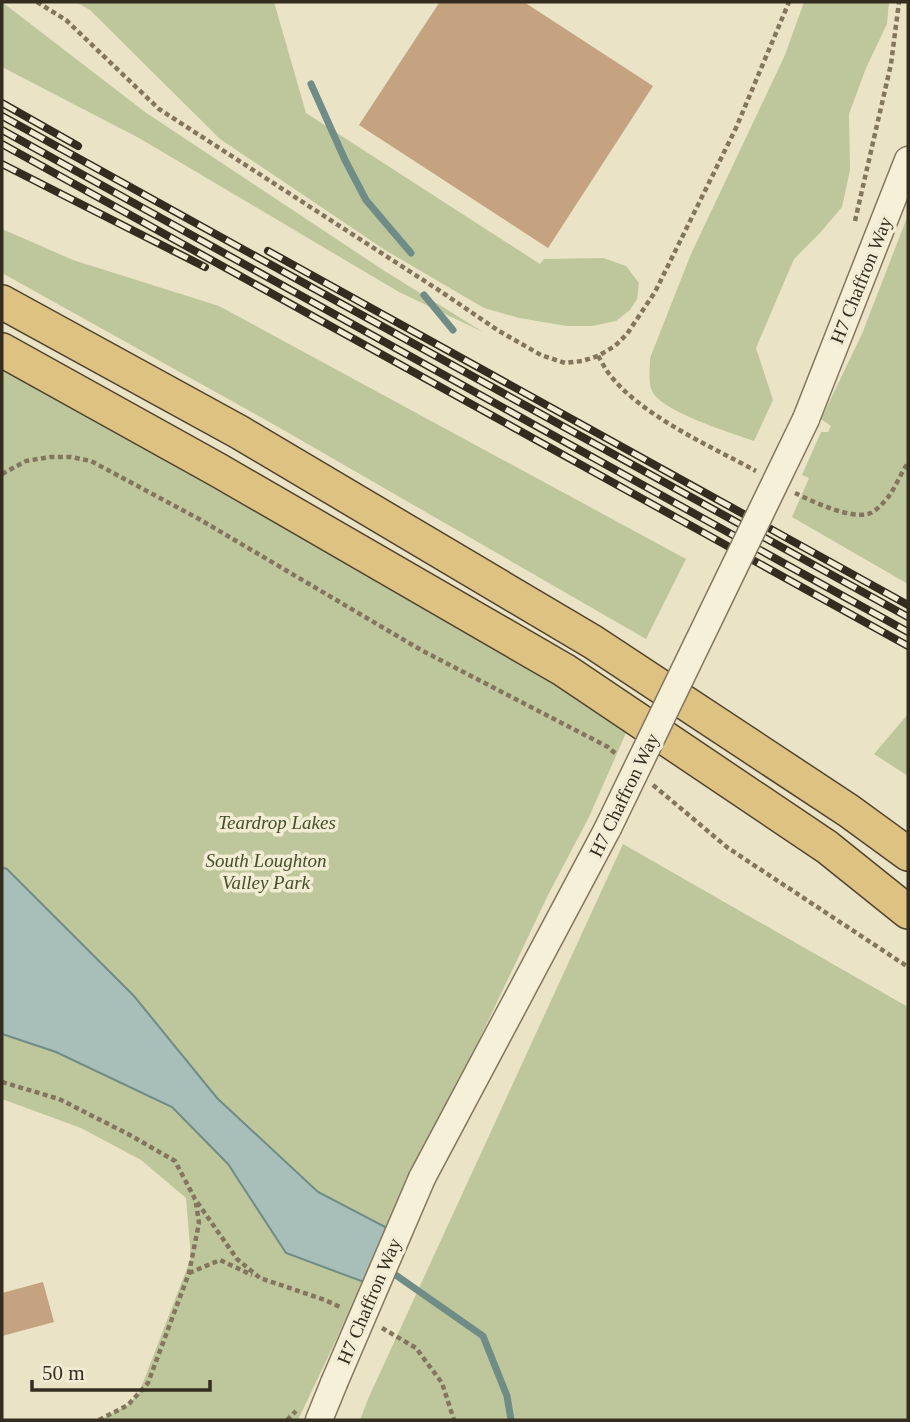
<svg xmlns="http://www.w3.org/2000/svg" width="910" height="1422" font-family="'Times New Roman',serif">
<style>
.green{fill:#bec79b}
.water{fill:#a7beb9;stroke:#6f8c87;stroke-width:2}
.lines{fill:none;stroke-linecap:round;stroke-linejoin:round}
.stream{stroke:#6f8c87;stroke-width:7}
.building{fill:#c5a380}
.tertiary-casing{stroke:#84755e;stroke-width:29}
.trunk-casing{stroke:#524431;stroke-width:36}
.path{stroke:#84755e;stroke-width:4.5;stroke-dasharray:5 3.5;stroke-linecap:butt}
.tertiary{stroke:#f6f0d9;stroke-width:26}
.trunk{stroke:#ddc281;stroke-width:33}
.rail-casing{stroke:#352c20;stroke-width:8}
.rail{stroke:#f2ecd5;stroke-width:5;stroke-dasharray:16;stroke-linecap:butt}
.tertiary-bridge-casing{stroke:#84755e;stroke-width:29;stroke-linecap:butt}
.tertiary-bridge{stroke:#f6f0d9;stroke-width:26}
.labels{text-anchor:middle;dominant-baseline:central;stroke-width:7;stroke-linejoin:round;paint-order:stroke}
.street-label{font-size:19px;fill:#352c20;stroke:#f2ecd5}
.park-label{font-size:19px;font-style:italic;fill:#435029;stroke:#f2ecd5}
</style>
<rect width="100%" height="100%" fill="#eae3c6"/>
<path class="green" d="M2,2l143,110 238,158 100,62 -84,-40 -260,-154 -137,-71z
M76,2h198l32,111 234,151 4,-5 59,-1 23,8 13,17 -2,16 -7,11 -14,11 -24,5h-25l-48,-8 -35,-10 -99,-58 -165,-111 -130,-129z
M804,2h85l-2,22 -21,44 -17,46 1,56 -8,37 -23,27 -25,25 -38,89 17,52 -19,41c-22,-8 -92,-29 -102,-50 -4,-9 -2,-23 -2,-33l41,-104 94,-199z
M908,215v369l-116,-67 17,-39 -7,-3 19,-43h7l3,-6 -10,-7 41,-85z
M2,229l71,31 146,46 467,253 -40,80 -373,-215 -271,-151z
M2,350l631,367 -44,100 -41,78 -250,525h-199l29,-15 11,-12 52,-135 -5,-60 -45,-38 -60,-32 -79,-29z
M908,714v62l-34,-22z
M623,844l285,163v413h-548l8,-21z"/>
<path class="water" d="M2,867l5,2 127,127 83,102 101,94 75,39 -21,54 -86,-32 -58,-89 -56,-57 -116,-55 -54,-18z"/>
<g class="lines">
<path class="stream" d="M311,84l34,76 21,40 45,53
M424,295l29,35
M387,1269l96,67 24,60 4,24"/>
</g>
<path class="building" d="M436,2h88l129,84 -105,162 -189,-123 80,-122z
M43,1282l11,40 -52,14v-43z"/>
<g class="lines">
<defs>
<path id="tertiary" d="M806,419l102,-259
M422,1178l186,-350
M319,1420l15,-37"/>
<path id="trunk" d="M2,302l237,130 354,210 256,169 59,43
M2,350l216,120 346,200 263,177 81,65"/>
</defs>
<use href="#tertiary" class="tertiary-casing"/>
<use href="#trunk" class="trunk-casing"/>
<path class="path" d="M37,2l29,18 93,89 281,182 59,40 42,24 24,8 17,-2 16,-5 17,-10 12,-12 28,-42 81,-164 53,-126
M855,221l36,-157 8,-62
M598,356c4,6 7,13 12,19 32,41 100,71 146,96
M2,474l24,-13 24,-4h21l20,4 108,58 222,131 187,97 9,8
M795,493c16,8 55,26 73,21 8,-2 16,-12 21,-18 7,-10 12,-23 19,-33
M653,785l75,63 180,119
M2,1082l57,17 69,35 47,27 20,38 42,60 23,19 65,22 15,7
M189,1273l31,-13 32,15
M382,1328l34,20 26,35 12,37
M99,1420l29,-15 20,-22 41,-110 10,-50 -3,-20
M287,1420l9,-9"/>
<use href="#tertiary" class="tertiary"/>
<use href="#trunk" class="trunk"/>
<defs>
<path id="rail" d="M2,103l76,43
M2,116l906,501
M2,130l906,502
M2,144l906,502
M2,164l203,103
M268,251l640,354"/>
</defs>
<use href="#rail" class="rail-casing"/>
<use href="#rail" class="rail"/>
<defs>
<path id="tertiary-bridge" d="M608,828l198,-409
M334,1383l88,-205"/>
</defs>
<use href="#tertiary-bridge" class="tertiary-bridge-casing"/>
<use href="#tertiary-bridge" class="tertiary-bridge"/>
</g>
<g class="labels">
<g class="street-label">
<text transform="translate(861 280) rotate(-68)">H7 Chaffron Way</text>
<text transform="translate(624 795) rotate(-64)">H7 Chaffron Way</text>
<text transform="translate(369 1301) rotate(-67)">H7 Chaffron Way</text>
</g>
<g class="park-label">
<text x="277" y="822">Teardrop Lakes</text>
<text x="266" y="860">South Loughton<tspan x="266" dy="22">Valley Park</tspan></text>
</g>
</g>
<rect width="910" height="1422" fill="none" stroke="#352c20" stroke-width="7"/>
<path d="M32 1380v10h178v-10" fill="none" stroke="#352c20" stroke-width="3.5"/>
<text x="42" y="1380" font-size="21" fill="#352c20" stroke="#f2ecd5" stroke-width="5" paint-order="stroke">50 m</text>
</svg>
